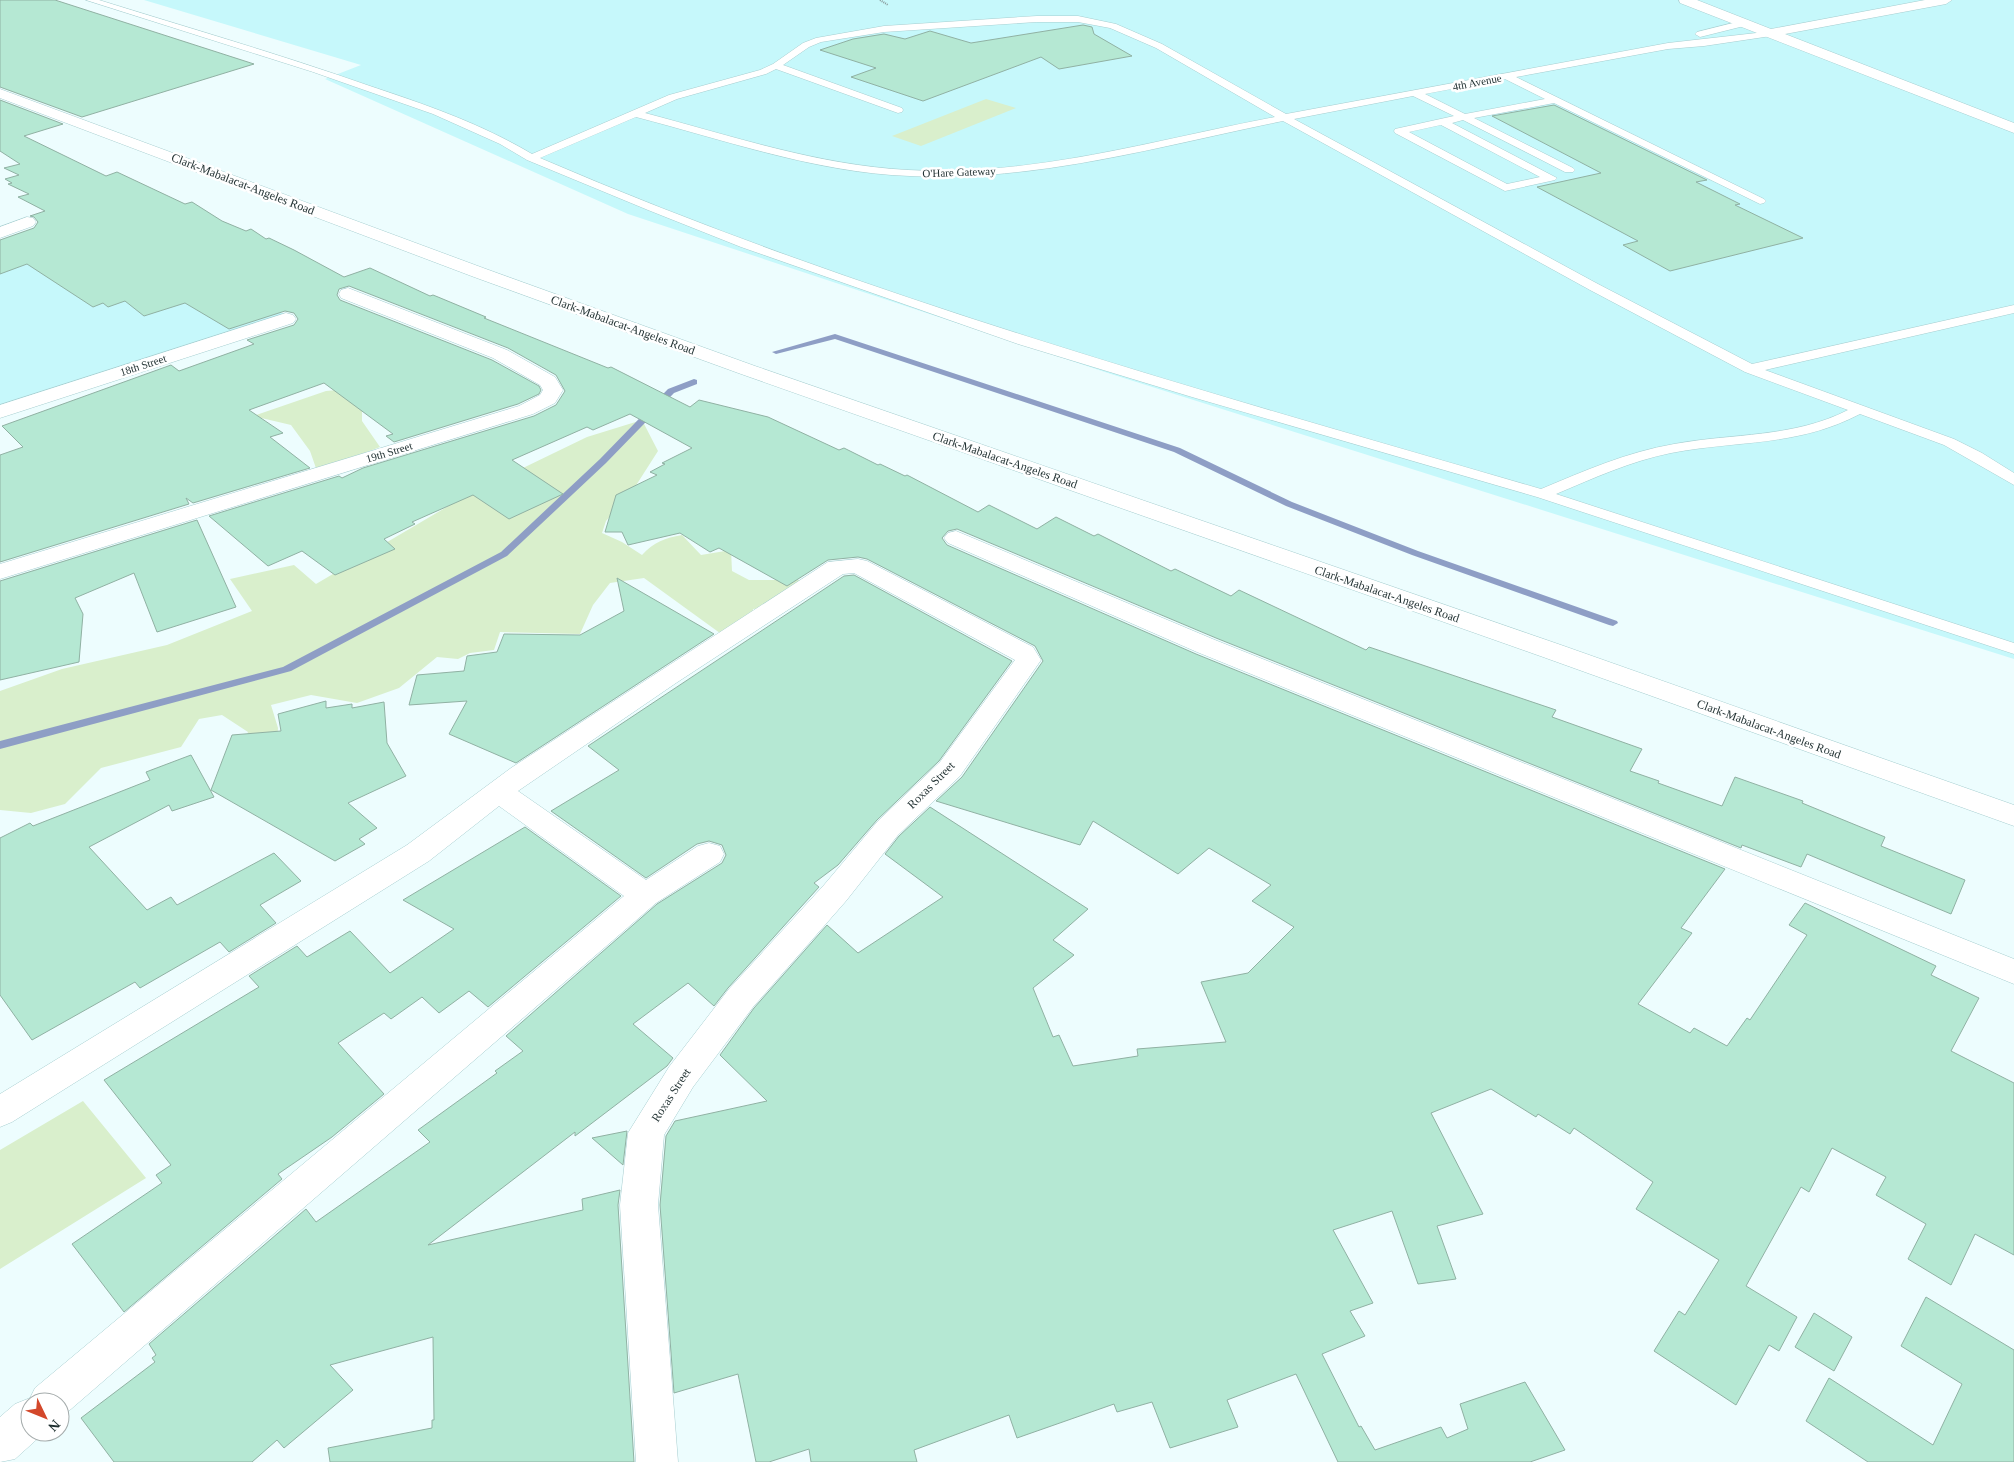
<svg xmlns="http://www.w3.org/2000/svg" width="2014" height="1462" font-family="Georgia,serif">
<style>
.built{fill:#c6f8fb}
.green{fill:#d9efcc}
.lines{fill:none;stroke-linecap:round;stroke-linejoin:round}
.stream{fill:#8e9ec5;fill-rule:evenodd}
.building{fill:#b5e8d3;stroke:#90b1a3}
.service-casing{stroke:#a7ced0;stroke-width:1}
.minor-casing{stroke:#a7ced0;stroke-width:1}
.secondary-casing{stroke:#a7ced0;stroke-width:1}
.path{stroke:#889899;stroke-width:2;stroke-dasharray:1 1;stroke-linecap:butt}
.service{fill:#fff;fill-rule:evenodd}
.minor{fill:#fff;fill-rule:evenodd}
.secondary{fill:#fff;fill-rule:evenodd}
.labels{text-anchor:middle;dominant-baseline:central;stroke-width:5;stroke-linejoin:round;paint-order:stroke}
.far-street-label{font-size:11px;fill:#1f2f30;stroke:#fff}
.street-label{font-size:12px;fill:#1f2f30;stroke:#fff}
</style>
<rect width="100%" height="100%" fill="#edfdfe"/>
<path class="built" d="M144,0h1870v659l-903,-285 -483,-160 -303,-135 36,-14z
M0,250l204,25 82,40 -286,93z"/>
<path class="green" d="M986,99l30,9 -95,38 -29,-10z
M359,388l15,20 -12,4v9l18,26 -63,24 -7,-20 -19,-26 -38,-9 73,-25z
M642,420l16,31 -23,36 -29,34 -4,12 20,9 20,13c12,-13 23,-17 40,-20l19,20 30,-5 1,21 17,9h52l-27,27 -21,2 -1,12 -28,15 -80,-58 -34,5 -17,22 -13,29 -80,-2 -6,18 -24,3 -12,6 -21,-2 -38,31 -42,15 -46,-8 -40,10 7,23 -2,25h-36l8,-21 -26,-17 -23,4 -18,28 -80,21 -36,36 -34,9 -31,-3v-119l62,-22 105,-24 85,-34 -22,-32 64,-14 22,19 151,-89 120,-58z
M83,1101l63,77 -146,91v-119z"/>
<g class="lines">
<path class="stream" d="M835,334l345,114 112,54 126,49 199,70 1,2 -5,3 -4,-1 -197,-70 -126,-49 -112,-54 -339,-113 -59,15 -4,-2z
M694,379l3,1v4l-23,9 -68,70 -99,93 -216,115 -291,78v-8l283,-74 218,-115 99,-93 68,-70z"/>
</g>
<path class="building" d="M0,0h55l199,64 -172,53 -82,-30z
M1083,25l9,2 2,7 38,22 -73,13 -18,-12 -118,44 -72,-24 25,-9 -56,-18 33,-11 31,-5 21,5 25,-8 41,12z
M0,100l63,24 -39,12 82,40 11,-4 68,32 7,-2 30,19 24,10 5,-2 15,10 3,-1 25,12 50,27 26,-9 60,28 3,-1 5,2 48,20 -2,1 124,50 3,-1 79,40 9,-7 69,17 71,33 5,-2 34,17 2,-1 25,12 2,-1 71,37 11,-7 48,24 19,-12 38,19 4,-2 73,37 4,-2 56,27 8,-6 127,60 3,-3 187,63 -4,7 90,32 -12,22 29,10 -1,2 64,23 13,-29 68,24 -1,2 83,34 -4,9 84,34 -14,34 -144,-60 -6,13 -59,-22 -1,3 -525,-210 -259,-109 -9,2 -6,7 5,7 249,109 529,215 -44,59 11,5 -54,71 52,29 4,-5 33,18 20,-28 3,2 57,-85 -18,-10 16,-22 131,63 -5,9 48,23 -28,53 63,32v172l-39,-21 -24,51 -43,-26 18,-35 -50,-29 10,-18 -54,-29 -23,44 -8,-5 -55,99 51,31 -18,34 -10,-6 -33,60 -82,-54 25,-40 6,4 34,-55 -83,-51 17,-27 -79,-54 -4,6 -32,-20 -2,3 -45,-28 -60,24 52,101 -46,12 19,53 -38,5 -26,-73 -59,19 40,73 -23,8 15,25 -43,18 37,73 2,-1 14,24 66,-23 6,11 21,-9 -8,-25 65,-22 40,68 -35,12h-192l-42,-88 -69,26 11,27 -68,21 -18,-46 -35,10 -3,-8 -97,34 -8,-23 -95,35 3,12h-106l-2,-13 -40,13h-13l-18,-88 -64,19 -14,-188 6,-69 9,-15 92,-20 -47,-46 34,-47 73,-83 31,28 85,-56 -58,-43 14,-18 31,-29 158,102 -35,31 21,15 -41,33 20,49 6,-2 14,31 65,-10 -1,-7 89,-7 -25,-60 47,-9 46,-46 -42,-26 19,-16 -62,-37 -31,26 -85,-53 -13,24 -144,-44 26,-24 81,-116 -8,-15 -168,-87 -9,-2 -30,3 -41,26 -68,-38 -9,4 -30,-19 -52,12 -6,-13h-17l11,-37 41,-20 -7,-3 15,-8 -3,-1 30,-15 -62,-34 -37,16 -6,-3 -75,33 51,34 -54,25 -36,-24 -61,27 3,2 -31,15 11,10 -60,26 -33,-24 -34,15 -59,-50 130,-40 3,2 21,-10 171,-52 22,-11 9,-14 -9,-16 -48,-27 -159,-62 -10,3 -2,6 3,5 152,60 47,26 2,4 -2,4 -21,10 -124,38 -8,-6 7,-2 -69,-51 -75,27 34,23 -13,4 40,31 -117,35 -7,-5 3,6 -189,58v-107l23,-8 -21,-21 169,-61 8,6 67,-24 8,-3 -7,-4 47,-15 4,-6 -4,-6 -9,-2 -56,18 -44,-26 -41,13 -19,-15 -17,6 -5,-4 -10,4 -66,-43 -27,10v-34l34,-12 4,-6 -4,-5 -4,-1 15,-5 -27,-14 11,-3 -21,-10 4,-1 -7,-4 14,-4 -15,-7 16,-4 -20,-13z
M1554,105l153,75 -11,2 44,22 -5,1 68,33 -133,33 -47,-26 15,-4 -101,-54 64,-14 -109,-57z
M197,520l39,87 -79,25 -23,-59 -59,25 8,16 -4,48 -79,18v-99z
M854,575l158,86 -73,100 -62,59 -39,45 -24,18 5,4 -91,101 -14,18 -26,-23 -55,41 40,34 -6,8 -92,70v-4l-147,113 155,-35 -1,-11 38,-9 -2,15 16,257h-304l-2,-14 104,-20v-8h2l-1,-83 -103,28 23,25 -69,58 -7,-8 -25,22h-138l-33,-44 74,-56 -3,-4 4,-3 -7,-11 157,-135 10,13 114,-80 -12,-12 79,-57 -2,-2 28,-20 -17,-15 151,-132 65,-41 4,-8 -4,-10 -13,-4 -12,3 -51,34 -95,-67 68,-41 -31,-24 256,-170z
M617,578l97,56 -198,129 -67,-29 18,-33 -58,4 8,-30 47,-4 3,-15 30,-4 7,-18 76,1 44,-24z
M326,701v7l26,-4v4l32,-6 3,41 19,33 -58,27 29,25 -18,11 6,5 -30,17 -124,-71 21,-55 49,-4 -3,-17z
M191,755l23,42 -42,14 -3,-6 -80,42 58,63 24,-13 6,8 97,-52 27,28 -41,24 16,18 -47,29 -9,-10 -80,46 -5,-6 -103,58 -32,-45v-157l30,-15 3,3 117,-46 -4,-8z
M525,827l96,69 -133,111 -19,-16 -30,22 -17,-16 -31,22 -7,-6 -46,30 46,51 -52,43 -54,37 4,5 -158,133 -52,-68 90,-61 -6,-8 15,-10 -67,-85 155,-93 -10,-11 48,-30 10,11 43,-26 40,42 64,-44 -51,-29z
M627,1131l-4,34 -31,-27z
M1926,1297l88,53v112h-146l-62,-41 23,-43 104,67 29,-61 -61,-38z
M1814,1313l38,24 -18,34 -39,-24z"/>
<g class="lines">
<defs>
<path id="service" d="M86,0h13c90,28 180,54 268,85 57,19 113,38 165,69l137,-59 91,-25 13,-6 30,-21 13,-5 68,-12 153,-10h41l38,8 46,20 124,70 382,-71 106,-12v4l-3,1 -67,10 -36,3 -152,28 248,122 2,2 -2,2 -4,1 -206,-101 -80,15 99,50 2,2 -2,2h-8l-102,-52 -11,3 105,55 -2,2 -50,11 -110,-58 -1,-2 1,-2 59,-13 -41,-20 -119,23 304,165 154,80 262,-59v8l-249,57 189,69 28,14 32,20v12l-70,-40 -84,-31c-63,33 -122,26 -189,39 -40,8 -77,25 -115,41l458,149v11l-477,-157 -345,-100 -174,-53 -277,-97 -93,-37 -121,-50 -27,-16 -67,-30 -120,-42zM1037,22h41l32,6 46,20 119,69c-121,23 -243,60 -367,53 -90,-5 -176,-34 -263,-57l32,-14 89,-25 10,-5 122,44 4,-1 1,-2 -1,-2 -119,-43 26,-18 12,-5 63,-10zM1505,79l40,20 -80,15 -40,-20zM636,117c89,23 181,56 274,59 127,6 250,-30 373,-55l307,169 155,82 103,38c-55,28 -115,23 -174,34 -47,8 -90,27 -133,45 -338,-98 -678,-192 -1001,-331zM1441,125l99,52 -33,7 -98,-52z
M1745,20l5,3 -2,2 -48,12 -5,-3 2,-2z"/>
<path id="minor" d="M1679,0h18l74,29 154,-29h27l-6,4 -161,30 229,89v10l-334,-130z
M27,217l6,1 3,4 -3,4 -33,12v-11z
M348,288l159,62 48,27 8,13 -8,13 -22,11 -533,165v-15l519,-158 21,-11 3,-5 -3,-5 -47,-27 -152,-60 -2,-4 2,-4z
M286,313l7,2 3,4 -3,4 -293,95v-13z
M956,531l259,109 799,319v25l-817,-332 -249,-109 -4,-5 4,-5z
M858,559l9,2 166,86 8,13 -81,116 -62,59 -52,66 -93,106 -60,80 -29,48 -6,70 20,257h-42l-16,-257 8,-72 41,-66 60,-78 95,-104 54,-64 62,-59 75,-102 -161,-87 -11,1 -167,109 -158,108 128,89 52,-34 11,-3 11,3 4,8 -4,8 -64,41 -593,513 -3,2v-16h-30v30h15l-30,27 -15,3v-45l15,-13 15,-6 5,-10 589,-492 -125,-90 -70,55 -417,261 -12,5v-33l407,-249 104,-77 317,-206z"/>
<path id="secondary" d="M0,89l486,180 269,97 806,279 453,160v21l-471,-169 -802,-283 -267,-97 -474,-179z"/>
</defs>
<use href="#service" class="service-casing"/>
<use href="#minor" class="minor-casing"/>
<use href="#secondary" class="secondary-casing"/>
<path class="path" d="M880,0l8,5"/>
<use href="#service" class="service"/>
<use href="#minor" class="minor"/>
<use href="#secondary" class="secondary"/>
</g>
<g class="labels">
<g class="far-street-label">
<text transform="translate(1477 82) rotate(-11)">4th Avenue</text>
<text transform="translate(959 172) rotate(-2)">O'Hare Gateway</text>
<text transform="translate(143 365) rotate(-18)">18th Street</text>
<text transform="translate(389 452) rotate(-17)">19th Street</text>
</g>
<g class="street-label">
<text transform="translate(243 184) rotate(21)">Clark-Mabalacat-Angeles Road</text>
<text transform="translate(623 325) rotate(20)">Clark-Mabalacat-Angeles Road</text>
<text transform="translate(1005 460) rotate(19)">Clark-Mabalacat-Angeles Road</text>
<text transform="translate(1387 594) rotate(19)">Clark-Mabalacat-Angeles Road</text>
<text transform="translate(1769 729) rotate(20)">Clark-Mabalacat-Angeles Road</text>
<text transform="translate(931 785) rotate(-45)">Roxas Street</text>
<text transform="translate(671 1095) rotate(-57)">Roxas Street</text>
</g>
</g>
<g transform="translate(45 1417) rotate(133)"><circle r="24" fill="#ffffff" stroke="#a5acac"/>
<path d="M0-4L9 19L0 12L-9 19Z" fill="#d3482b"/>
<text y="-8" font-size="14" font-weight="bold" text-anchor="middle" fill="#1f2f30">N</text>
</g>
</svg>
